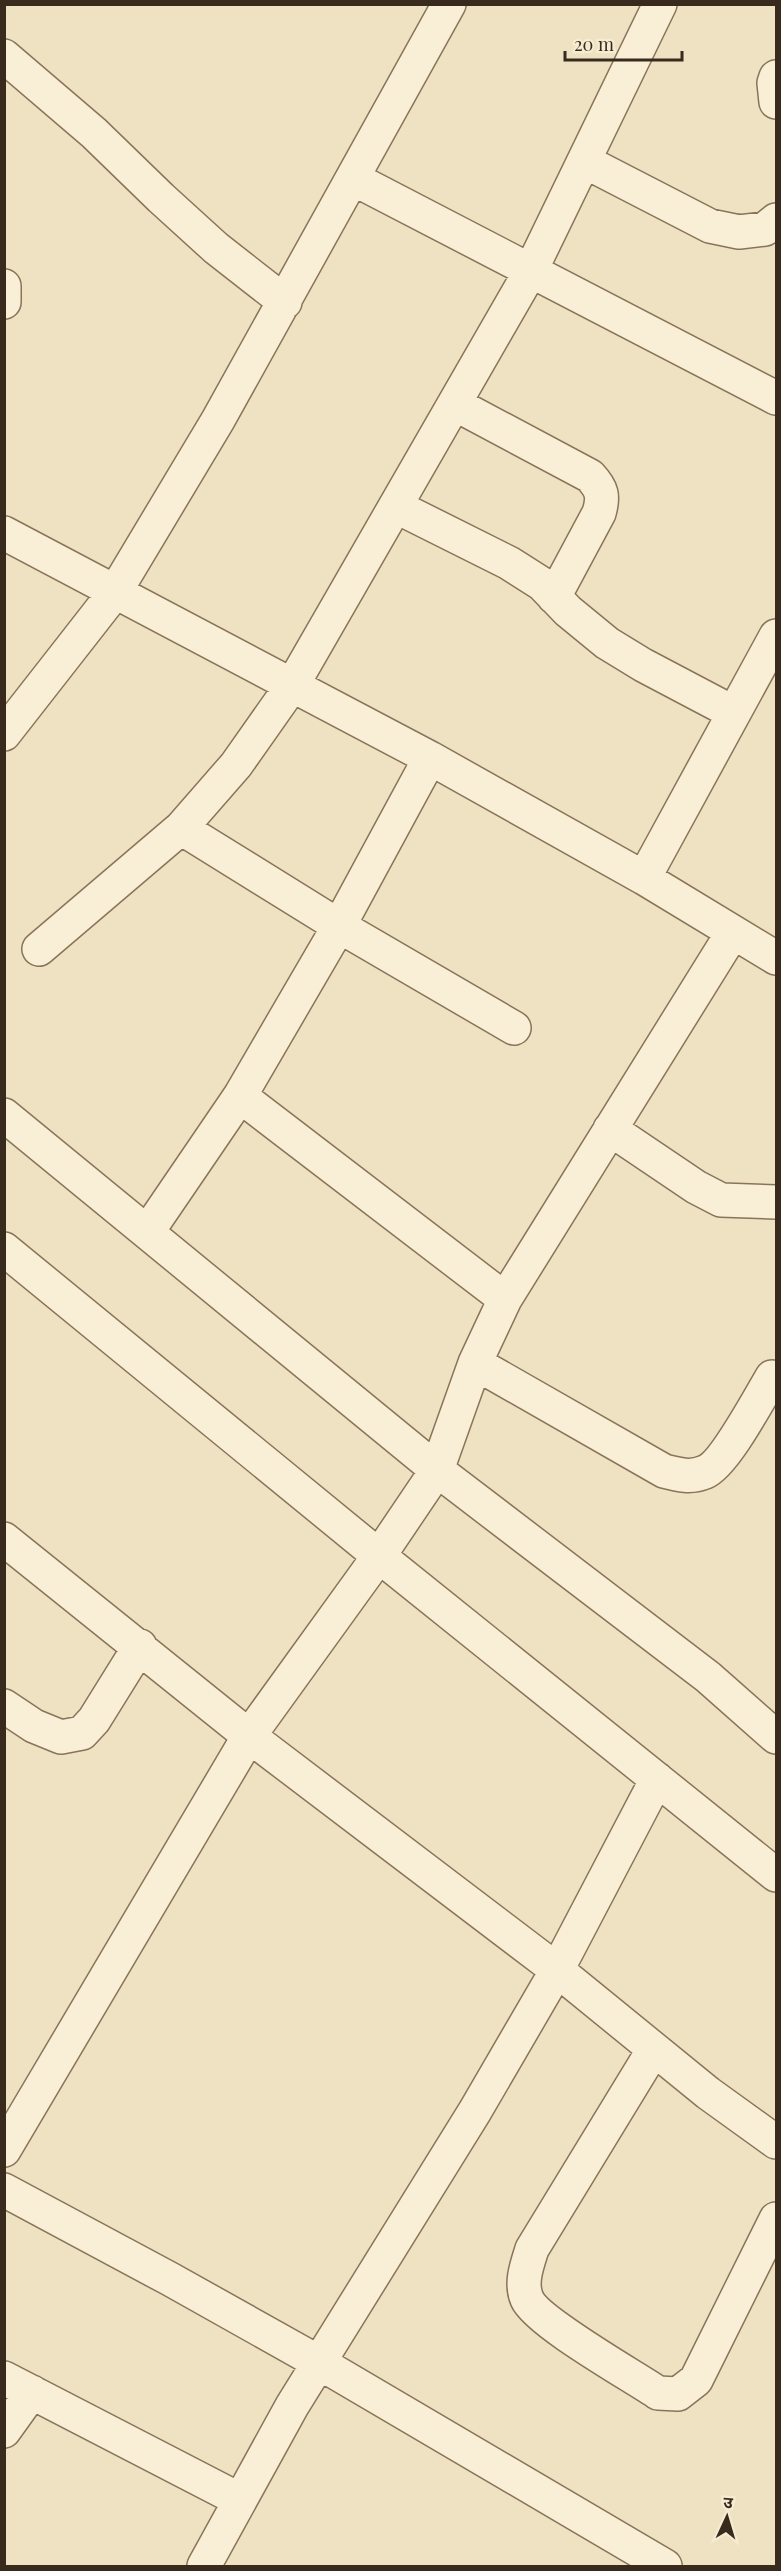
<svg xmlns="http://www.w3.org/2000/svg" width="781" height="2571" font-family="'Playfair Display','Noto Sans Devanagari',serif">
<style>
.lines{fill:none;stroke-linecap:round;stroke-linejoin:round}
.minor-casing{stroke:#897459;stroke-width:36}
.minor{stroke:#f9efd6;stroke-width:33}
</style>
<rect width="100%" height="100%" fill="#eee2c2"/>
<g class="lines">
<defs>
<path id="minor" d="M4,56l90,77 67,65 55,50 69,54
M776,77l-2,6 2,19
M584,161l126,65 29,6 26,-3 11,-9
M354,179l422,219
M4,286v16
M455,404l135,72c12,13 14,20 9,37l-45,84
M397,507l112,56 33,21 26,27 39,32 36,22 91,48
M4,533l426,225 214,120 132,80
M4,734l111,-142 103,-172 231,-416
M181,828l158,98 175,102
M644,878l132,-242
M39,949l142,-121 55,-63 57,-81 237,-412 130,-268
M240,1096l265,203
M4,1115l433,355 271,207 68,60
M610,1129l86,58 25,13 55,2
M148,1231l92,-135 99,-170 91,-168
M4,1249l375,307 397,319
M475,1363l189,108c15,4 27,7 41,1 19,-7 55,-75 67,-95
M4,1539l245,197 308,234 151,123 68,49
M4,1706l30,20 27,11 21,-4 12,-13 46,-74
M654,2049l-122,200c-5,16 -12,34 -5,50 10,23 106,77 131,94l20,1 18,-14 80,-161
M4,2150l245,-414 130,-180 58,-86 38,-107 30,-64 228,-367
M4,2190l166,89 148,83 347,204
M4,2378l236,122
M4,2431l28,-39
M204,2566l88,-160 183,-295 82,-141 100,-191"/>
</defs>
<use href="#minor" class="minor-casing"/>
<use href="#minor" class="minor"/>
</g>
<rect width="781" height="2571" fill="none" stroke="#382b1e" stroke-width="12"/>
<g transform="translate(727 2517) rotate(4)" stroke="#f6ecd2" stroke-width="4.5" paint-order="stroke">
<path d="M0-4.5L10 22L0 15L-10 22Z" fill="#382b1e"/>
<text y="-9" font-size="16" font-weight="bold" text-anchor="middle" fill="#382b1e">उ</text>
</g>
<path d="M565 51v9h117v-9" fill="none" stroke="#382b1e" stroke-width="3"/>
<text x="574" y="51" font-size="18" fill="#382b1e" stroke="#f6ecd2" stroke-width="4.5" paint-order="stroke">20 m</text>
</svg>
